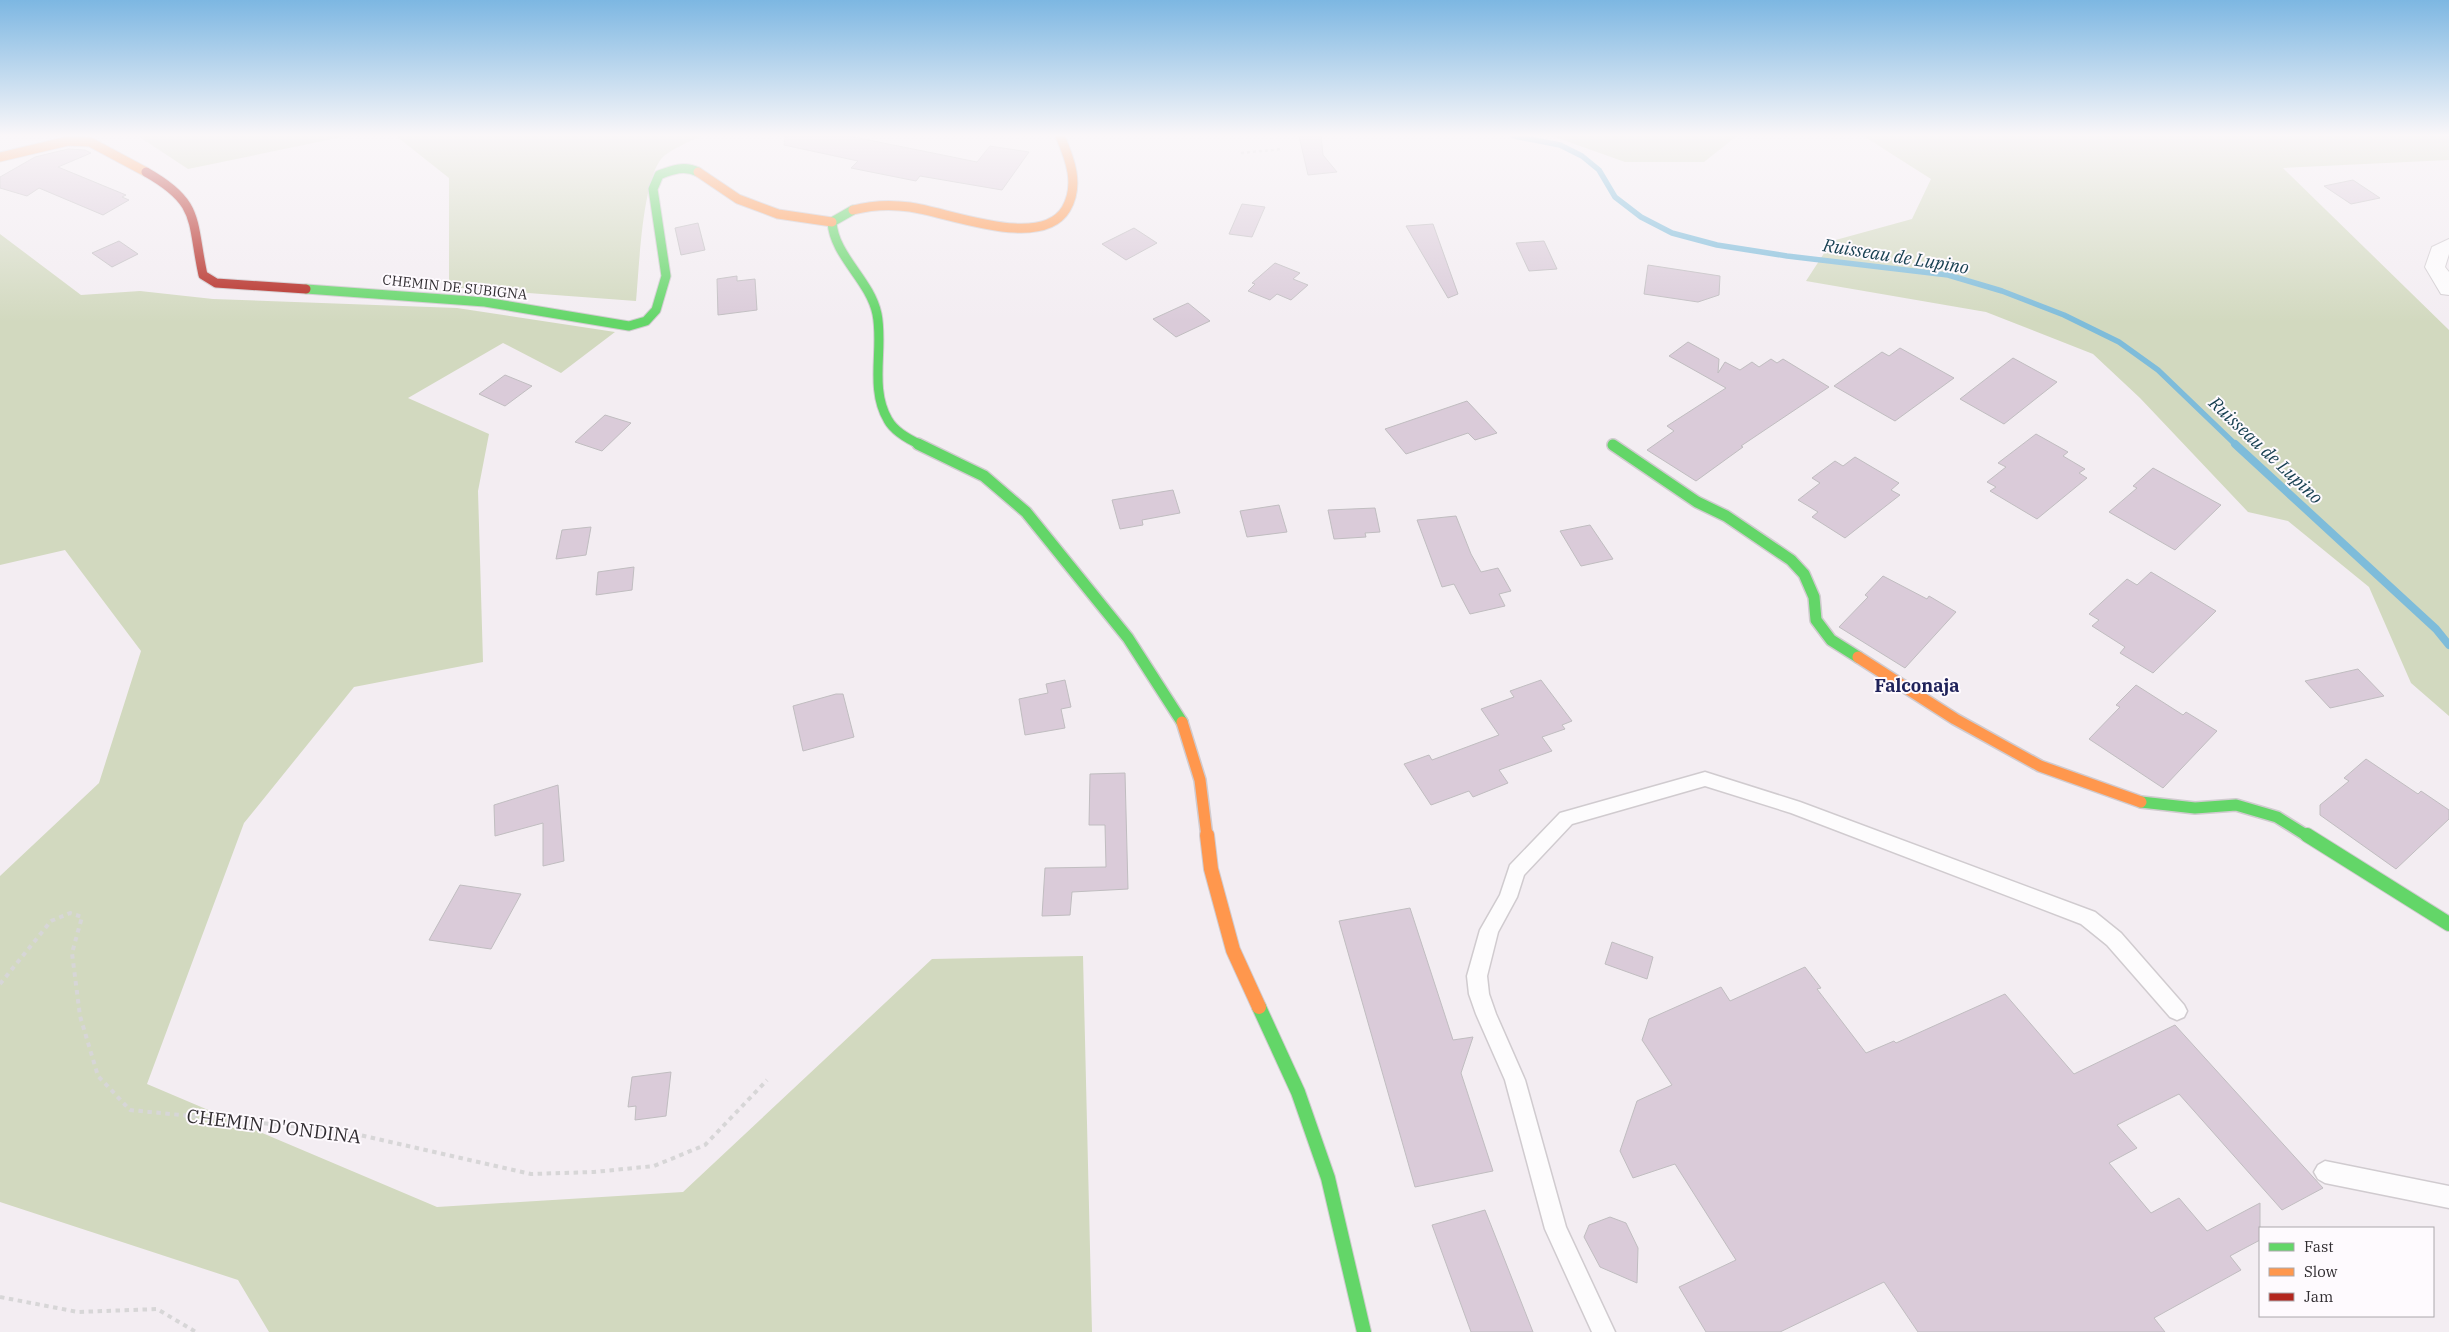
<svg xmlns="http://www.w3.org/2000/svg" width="2449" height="1332" font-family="'IBM Plex Serif',serif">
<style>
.green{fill:#d2d9bf}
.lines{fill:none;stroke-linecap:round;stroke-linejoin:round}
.stream-far1{stroke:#7ebcda;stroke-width:5.5}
.stream{stroke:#7ebcda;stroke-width:8}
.building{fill:#dacbd9;stroke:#c0bdc0}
.lane-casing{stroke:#d0cbcf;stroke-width:3}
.street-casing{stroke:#d0cbcf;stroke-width:2}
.fast-far2-casing{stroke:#d0cbcf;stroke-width:11}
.fast-far1-casing{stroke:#d0cbcf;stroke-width:14}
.fast-casing{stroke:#d0cbcf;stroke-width:16}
.slow-far2-casing{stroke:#d0cbcf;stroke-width:11}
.slow-far1-casing{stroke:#d0cbcf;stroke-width:14}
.slow-casing{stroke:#d0cbcf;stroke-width:16}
.jam-casing{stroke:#d0cbcf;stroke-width:11}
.path-far1{stroke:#d7d6d7;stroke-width:2.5;stroke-dasharray:3 3;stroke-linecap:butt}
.path{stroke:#d7d6d7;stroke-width:4;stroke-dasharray:4.5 4.5;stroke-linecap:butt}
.lane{fill:#fdfcfd;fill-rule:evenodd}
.street{fill:#fdfcfd;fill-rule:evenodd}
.fast-far2{stroke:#63d668;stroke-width:9}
.fast-far1{stroke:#63d668;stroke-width:11}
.fast{stroke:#63d668;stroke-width:14}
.slow-far2{stroke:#ff974d;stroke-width:9}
.slow-far1{stroke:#ff974d;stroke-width:11}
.slow{stroke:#ff974d;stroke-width:14}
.jam{stroke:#b3261e;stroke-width:9}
.labels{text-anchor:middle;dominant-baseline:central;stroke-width:4;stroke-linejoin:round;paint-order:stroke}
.far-street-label{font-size:14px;fill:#312d31;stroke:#fefafe}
.water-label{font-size:18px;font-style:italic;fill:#153e4f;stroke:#fefafe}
.neighbourhood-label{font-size:18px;font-weight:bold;fill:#1f225a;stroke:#fefafe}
.near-street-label{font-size:19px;fill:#312d31;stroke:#fefafe}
</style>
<rect width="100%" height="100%" fill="#f3edf2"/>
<path class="green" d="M138,136h209l-159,33z
M396,136h305c-12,6 -27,12 -37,20 -22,18 -25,116 -28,145l-187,-14v-109z
M1552,136h185l-33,26h-79z
M1860,136h589v24l-166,8 166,162v386l-38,-33 -42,-96 -81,-66 -40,-9 -108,-114 -47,-44 -107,-42 -180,-31 26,-40 80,-22 19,-40 -66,-42z
M0,234l81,61 59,-4 73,8 244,9 158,24 -54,41 -58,-30 -95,55 81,36 -11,57 5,171 -129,25 -110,136 -97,261 290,123 246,-15 249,-233 151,-3 9,376h-823l-31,-52 -238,-78v-326l99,-93 42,-132 -76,-101 -65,15z"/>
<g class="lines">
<path class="stream-far1" d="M1514,136l46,9 22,11 17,14 16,27 26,20 31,16 45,12 70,11 161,19 54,16 62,24 55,27 39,28 78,75"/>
<path class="stream" d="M2235,444l201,185 13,16"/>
</g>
<path class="building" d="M785,136h64l128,26 13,-16 39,6 -27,38 -82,-14 -4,5 -65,-13 7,-7 -74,-16z
M1299,136h22l2,19 14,17 -29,3z
M68,149l17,1 6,3 -33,14 68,28 -4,2 7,3 -26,15 -64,-27 -12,8 -27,-8v-11l35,-20z
M2353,180l27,18 -29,6 -27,-18z
M1242,204l23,3 -13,30 -23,-3z
M698,223l7,27 -24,5 -6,-27z
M1433,224l25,70 -10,4 -42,-72z
M1134,228l23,15 -31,17 -24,-16z
M119,241l19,13 -26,13 -20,-14z
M1544,241l13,28 -28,2 -13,-28z
M1275,263l25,10 -7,6 15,6 -17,15 -14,-6 -7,6 -22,-9 7,-7 -3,-1z
M1648,265l72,11 -1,19 -21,7 -54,-8z
M737,276v5l18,-2 2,31 -39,5 -1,-36z
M1188,303l22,18 -34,16 -23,-18z
M1688,342l31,17 -1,14 7,-11 15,8 12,-8 7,5 12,-8 6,4 6,-4 46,28 -88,59 2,1 -47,34 -49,-31 27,-19 -7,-5 59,-38 -57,-32z
M1900,348l54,30 -59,43 -61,-35 48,-34 7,4z
M2013,358l44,24 -53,42 -44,-25z
M505,375l27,11 -27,20 -26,-12z
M1467,401l30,32 -22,7 -7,-7 -62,21 -21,-25z
M605,415l26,8 -29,28 -27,-9z
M2036,434l32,18 -5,4 22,13 -6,4 8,5 -50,41 -47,-28 6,-4 -9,-5 19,-15 -8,-4z
M1855,457l44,26 -8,7 9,5 -55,43 -33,-21 6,-5 -20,-12 22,-17 -8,-5 23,-17 8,5z
M2153,468l68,37 -46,45 -66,-38 28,-24 -4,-2z
M1173,490l7,23 -38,7 1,5 -23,4 -8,-29z
M1279,505l8,27 -40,5 -7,-26z
M1375,508l5,24 -15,1 1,4 -32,2 -6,-29z
M1456,516l15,38 10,18 17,-4 13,23 -12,3 6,12 -35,8 -16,-30 -12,3 -25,-67z
M1590,525l23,34 -32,7 -21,-35z
M591,527l-5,28 -30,4 6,-29z
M634,567l-2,23 -36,5 2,-23z
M2151,572l65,39 -63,62 -33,-20 5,-6 -33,-21 7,-6 -10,-6 38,-35 10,6z
M1883,576l44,23 2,-3 27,16 -51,56 -66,-41 29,-30 -3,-2z
M2358,669l26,27 -54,12 -25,-27z
M1065,680l6,27 -10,2 4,19 -40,7 -6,-36 29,-6 -2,-9z
M1541,680l31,41 -10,4 3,4 -23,8 10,14 -53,19 9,13 -35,14 -4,-6 -38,14 -27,-41 25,-9 3,5 67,-25 -18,-26 33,-12 -4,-6z
M2136,685l47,30 3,-3 31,19 -54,57 -74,-49 31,-32 -4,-2z
M836,694h7l11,43 -51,14 -10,-45z
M2366,759l52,35 3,-3 28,19v9l-53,50 -76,-54v-10l29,-24 -5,-3z
M1125,773l3,116 -56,3 -2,23 -28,1 3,-48 61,-1 -1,-42h-16l1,-51z
M558,785l6,76 -21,5v-43l-48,13 -1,-31z
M460,885l61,9 -30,55 -62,-9z
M1410,908l43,132 20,-3 -12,36 32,98 -78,16 -76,-266z
M1612,942l41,15 -6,22 -42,-15z
M1805,967l16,21 -4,1 49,64 28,-12 2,2 109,-49 69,80 101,-49 148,163 -41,22 -103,-116 -62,31 20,23 -28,15 42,50 28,-15 28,33 53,-28v37l-30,16 11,14 -87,48 11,14h-247l-34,-50 -104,50h-74l-27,-45 57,-27 -61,-96 -42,14 -13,-27 17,-50 35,-16 -30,-45 7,-21 72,-32 9,14z
M671,1072l-5,44 -31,4 1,-14 -8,1 4,-30z
M1485,1210l48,122h-62l-39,-107z
M1610,1217l16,6 12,25 -1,35 -37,-16 -16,-30 5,-12z"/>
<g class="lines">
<defs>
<path id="lane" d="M1705,772l95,30 295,110 26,21 63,72 3,6 -3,6 -7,3 -7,-3 -63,-72 -26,-21 -290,-111 -86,-27 -133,38 -48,51 -7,22 -19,35 -11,44 2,18 7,20 29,66 41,147 49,105h-23l-47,-103 -40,-149 -29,-66 -7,-20 -2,-18 13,-46 20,-35 10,-30 50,-52z
M2325,1161l124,25v22l-124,-25 -7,-4 -4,-7 4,-7z"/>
<path id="street" d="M2449,239v15l-4,13 4,5v23l-8,-1 -16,-27 7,-20z"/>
<path id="fast-far2" d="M853,210l-21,12c2,34 38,58 45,92 7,34 -8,74 11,106 6,11 22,20 33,25
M306,289l179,13 144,24 17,-5 10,-11 10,-34 -13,-87 6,-14c13,-5 25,-10 39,-3"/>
<path id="fast-far1" d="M918,444l66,32 42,36 102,126 54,84
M1613,445l84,57 29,14 65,44 13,14 10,23 2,23 15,20 27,17
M2141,802l54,6 41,-3 41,12 32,20"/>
<path id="fast" d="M2307,835l142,89
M1259,1007l39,85 30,86 36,154"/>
<path id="slow-far2" d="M0,157l68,-16 22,1 56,30
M698,172l40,27 40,15 54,8
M853,210c19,-5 37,-6 57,-3 38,5 131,44 156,2 14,-24 4,-50 -6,-73"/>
<path id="slow-far1" d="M1858,657l97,62 85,47 101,36
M1182,722l18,58 7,57"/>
<path id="slow" d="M1207,835l4,34 22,81 26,57"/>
<path id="jam" d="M146,172c55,31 45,48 57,103l13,8 90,6"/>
</defs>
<use href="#lane" class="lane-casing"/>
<use href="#street" class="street-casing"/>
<use href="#fast-far2" class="fast-far2-casing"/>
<use href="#fast-far1" class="fast-far1-casing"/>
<use href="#fast" class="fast-casing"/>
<use href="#slow-far2" class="slow-far2-casing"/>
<use href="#slow-far1" class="slow-far1-casing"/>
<use href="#slow" class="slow-casing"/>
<use href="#jam" class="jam-casing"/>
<path class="path-far1" d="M1241,153l42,-4"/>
<path class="path" d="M0,984l51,-63 19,-8 12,4 -10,36 8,63 18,60 32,34 212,21 189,43 63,-2 60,-6 51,-21 62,-65
M0,1297l78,15 79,-3 39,23"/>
<use href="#lane" class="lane"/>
<use href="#street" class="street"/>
<use href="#fast-far2" class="fast-far2"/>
<use href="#fast-far1" class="fast-far1"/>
<use href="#fast" class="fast"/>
<use href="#slow-far2" class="slow-far2"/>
<use href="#slow-far1" class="slow-far1"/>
<use href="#slow" class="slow"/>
<use href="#jam" class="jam"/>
</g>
<linearGradient id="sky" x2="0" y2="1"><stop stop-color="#7db7e2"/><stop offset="0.42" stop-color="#faf7f9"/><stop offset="1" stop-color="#faf7f9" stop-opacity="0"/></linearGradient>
<rect width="2449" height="322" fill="url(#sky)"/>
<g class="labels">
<g class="far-street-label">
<text transform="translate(455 287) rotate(6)">CHEMIN DE SUBIGNA</text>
</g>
<g class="water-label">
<text transform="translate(1896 256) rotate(9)">Ruisseau de Lupino</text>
<text transform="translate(2266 450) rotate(43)">Ruisseau de Lupino</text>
</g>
<g class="neighbourhood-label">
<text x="1917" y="685">Falconaja</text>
</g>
<g class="near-street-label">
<text transform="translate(274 1126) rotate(7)">CHEMIN D'ONDINA</text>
</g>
</g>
<rect x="2259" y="1227" width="175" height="90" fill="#fefafe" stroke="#aca8ac"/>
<rect x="2269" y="1243" width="25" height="8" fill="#63d668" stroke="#aca8ac"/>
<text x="2304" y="1252" font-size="15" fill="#312d31">Fast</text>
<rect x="2269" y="1268" width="25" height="8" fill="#ff974d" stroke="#aca8ac"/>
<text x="2304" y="1277" font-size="15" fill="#312d31">Slow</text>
<rect x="2269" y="1293" width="25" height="8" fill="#b3261e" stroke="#aca8ac"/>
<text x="2304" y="1302" font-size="15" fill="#312d31">Jam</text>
</svg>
